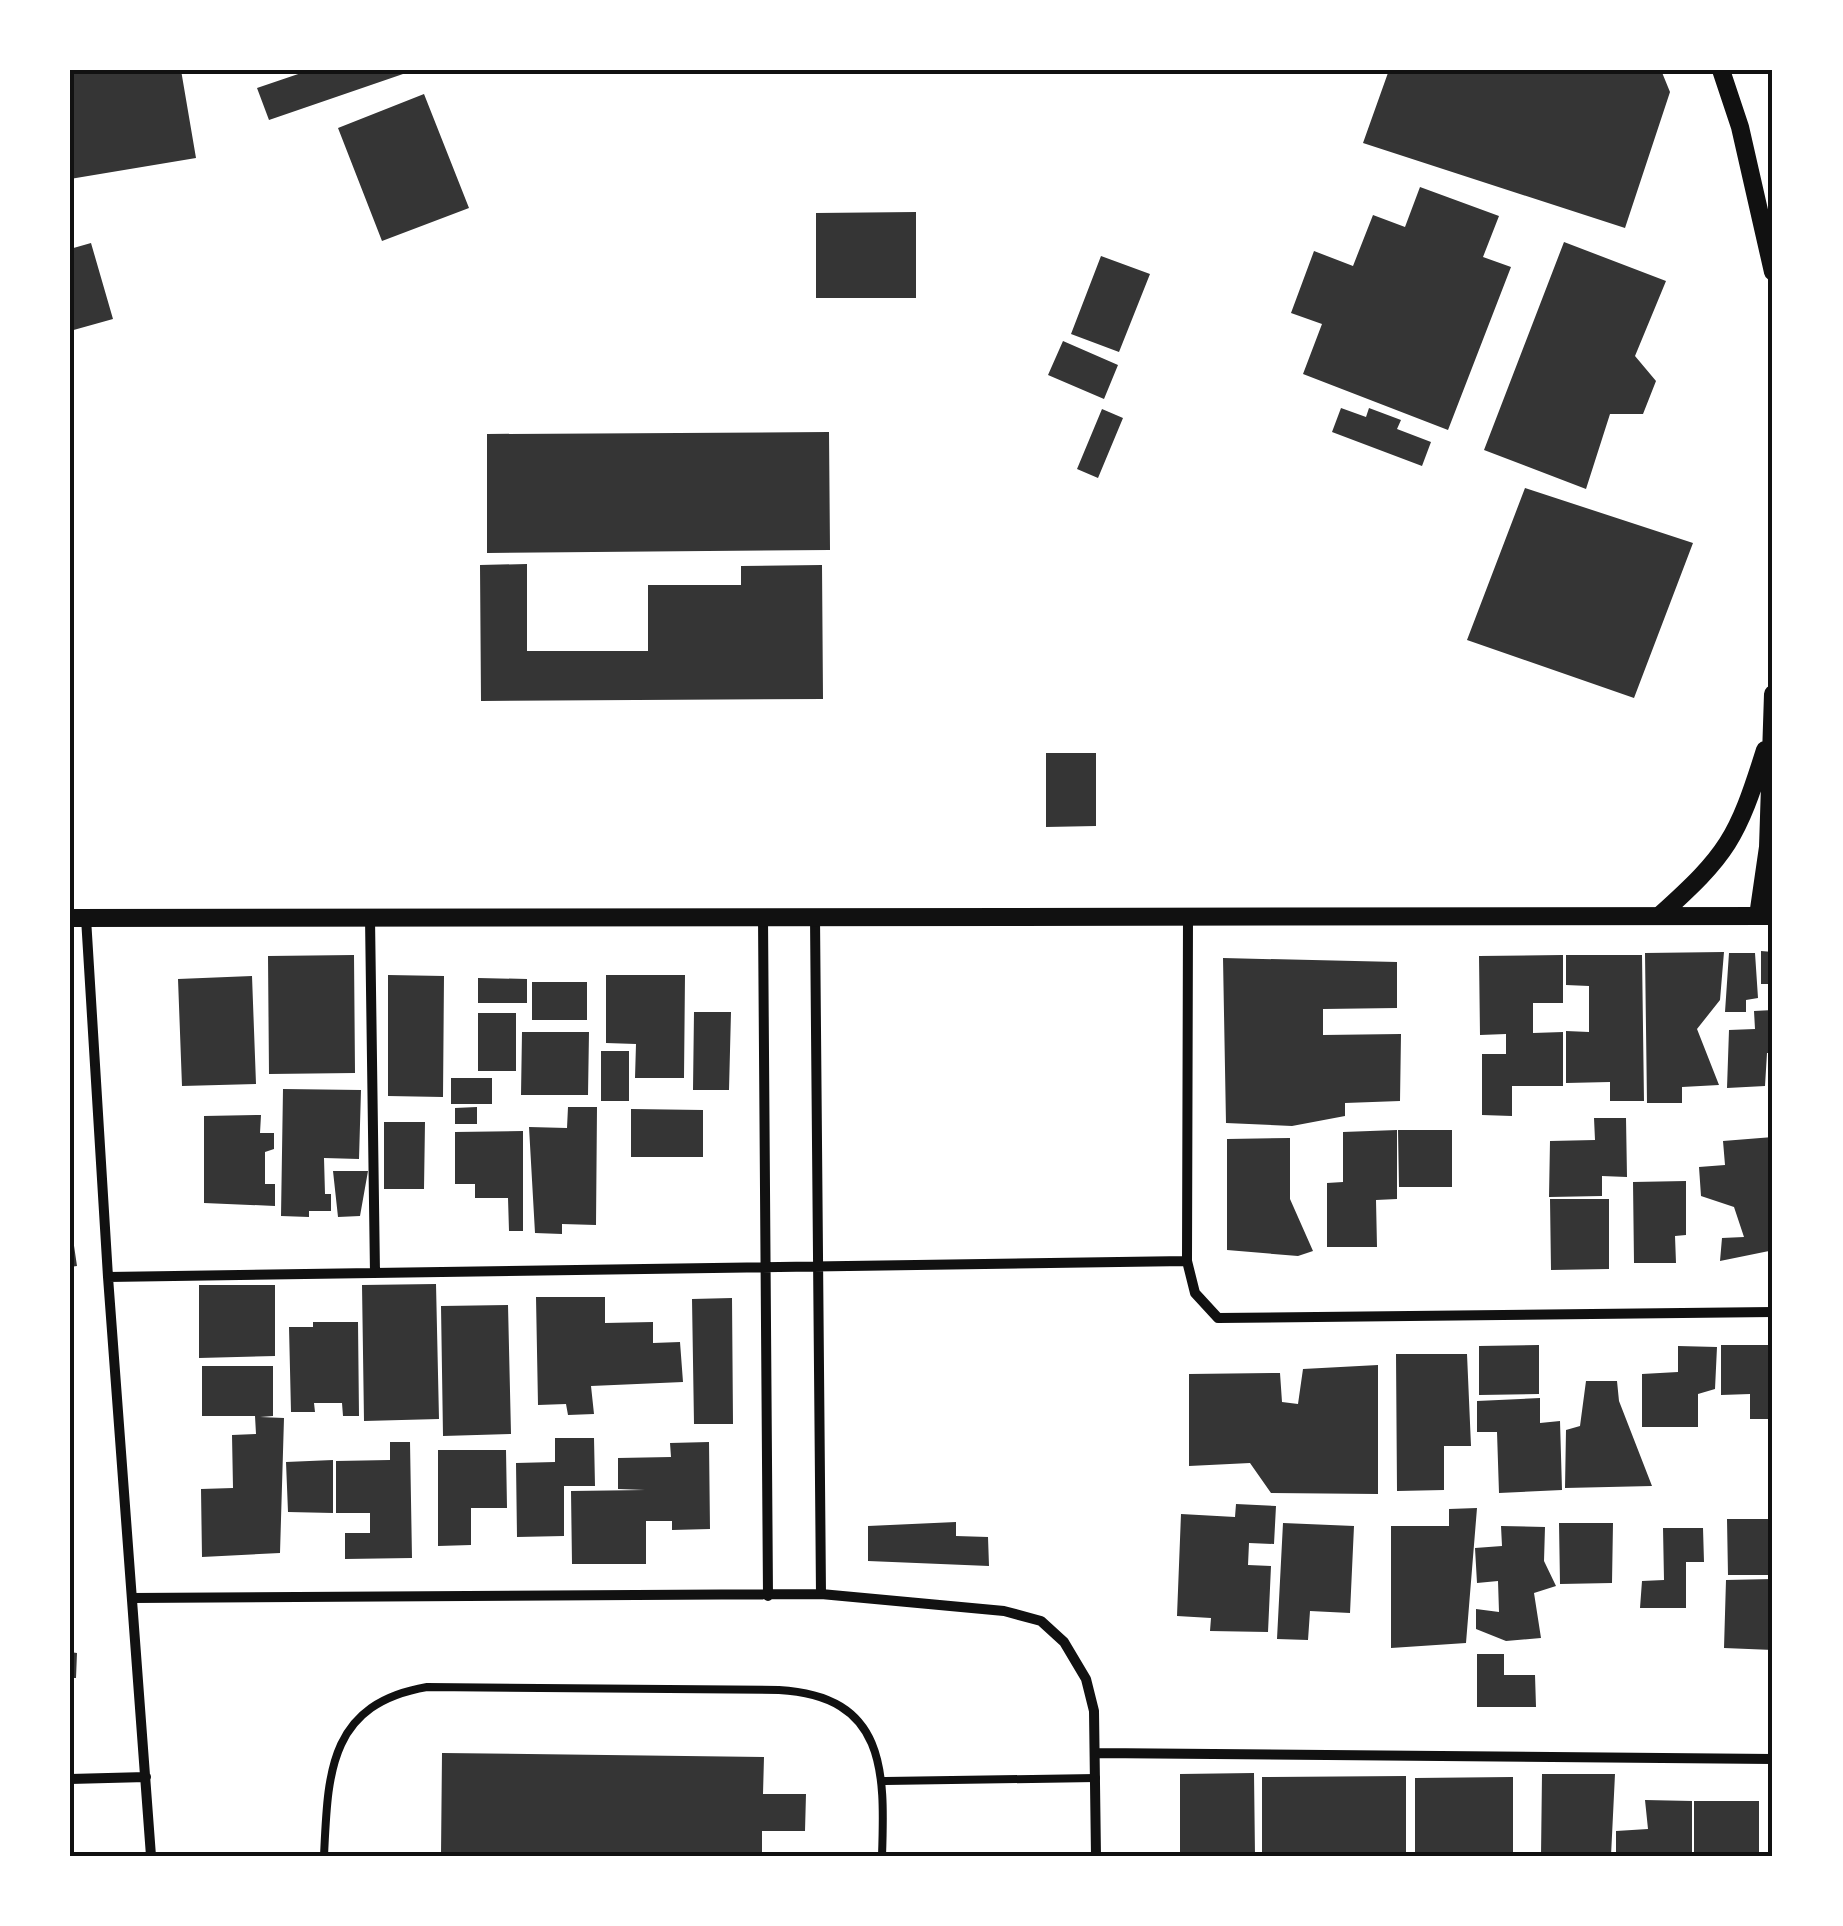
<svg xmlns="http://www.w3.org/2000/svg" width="1843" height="1926" font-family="'PT Sans',sans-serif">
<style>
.building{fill:#353535}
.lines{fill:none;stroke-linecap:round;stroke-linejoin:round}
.service{stroke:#111;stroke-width:8}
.minor{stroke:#111;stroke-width:10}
.tertiary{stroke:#111;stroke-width:18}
.neatline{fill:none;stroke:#111;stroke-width:4}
</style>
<rect width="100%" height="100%" fill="#fff"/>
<path class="building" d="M70,70h111l15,88 -126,21z
M310,70h92l1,4 -134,46 -12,-32z
M1389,70h272l9,22 -45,136 -262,-85z
M424,94l45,114 -87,33 -44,-113z
M1420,187l79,29 -16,41 28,10 -63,163 -145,-56 19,-50 -31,-11 23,-62 39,15 20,-51 32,12z
M916,212v86h-100v-85z
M1564,242l102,39 -31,75 21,25 -13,33h-33l-24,75 -102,-39z
M91,243l22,76 -43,12v-82z
M1101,256l49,18 -31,78 -48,-18z
M1063,341l55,24 -14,34 -56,-24z
M1341,408l25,9 3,-9 32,12 -4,9 34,13 -9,24 -90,-34z
M1102,409l21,9 -25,60 -21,-9z
M829,432l1,118 -343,3v-119z
M1525,488l168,55 -59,155 -167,-58z
M527,564v87h121v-66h93v-19l81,-1 1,134 -342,2 -1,-136z
M1046,753h50v73l-50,1z
M1761,951l12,1v32h-12z
M1724,952l-4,48 -23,29 22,56 -37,2v16h-35l-2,-150z
M1729,953h26l3,45 -12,2v12h-21z
M354,955l1,118 -86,1 -1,-118z
M1563,955v48h-30v30l30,-1v54h-51v30l-30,-1v-61h24v-20l-26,1 -1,-79z
M1566,955h76l2,146h-34v-19l-44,1v-52l23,1v-46l-23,-1z
M1223,958l174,4v46l-74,1v26l78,-1 -1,67 -55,2v13l-53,10 -66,-3z
M388,975l56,1 -1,121 -55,-1z
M606,975h79l-1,103h-49l1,-34 -30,-1z
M252,976l4,108 -74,2 -4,-107z
M478,978l49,1v24h-49z
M532,982h55v38h-55z
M1773,1010v43h-6l-2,33 -38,2 2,-58 26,-1 -1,-18z
M694,1012h37l-2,78h-36z
M478,1013h38v58h-38z
M522,1032h67l-1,63h-67z
M601,1051h28v50h-28z
M451,1078h41v26h-41z
M283,1089l78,1 -2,69 -35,-1 1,36h6v17h-22v6l-28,-1z
M477,1107v17h-22v-16z
M568,1107h29l-1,118 -34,-1v10l-27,-1 -6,-106 38,1z
M631,1109l72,1v47h-72z
M261,1115l-1,18h14v16l-9,3v32h10v22l-71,-3v-87z
M1594,1118h32l1,59 -25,-1v20l-53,1 1,-56 45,-1z
M384,1122h41l-1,67h-40z
M1397,1130v69l-21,1 1,47h-50v-64l16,-1v-50z
M1398,1130h54v57h-53z
M523,1131v100h-14l-1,-33h-33v-14h-20v-52z
M1773,1137l-5,29 5,9v91l-4,-15 -49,10 2,-23 22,-1 -10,-30 -33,-11 -2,-29 26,-2 -2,-24z
M1290,1138v61l23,52 -15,5 -71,-6v-111z
M333,1171h35l-8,45 -22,1z
M1686,1181v54l-11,1 1,27h-42l-1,-81z
M1550,1199h59v70l-58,1z
M70,1232h2l5,34 -7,1z
M436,1284l3,135 -75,2 -2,-136z
M199,1285h76v71l-76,2z
M536,1297h69v26l48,-1v21l27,-1 3,40 -92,4 3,28 -26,1 -2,-11 -28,1z
M732,1298l1,126h-39l-2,-125z
M508,1305l3,129 -68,2 -2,-130z
M313,1322h45l1,94h-16l-1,-13h-28l1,9h-24l-2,-85h24z
M1539,1345v49l-60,1v-49z
M1721,1345h52v74h-23v-25l-29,1z
M1678,1346l39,1 -2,42 -17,5v33h-56v-53l36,-2z
M1396,1354h71l4,92h-27v44l-47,1z
M1378,1365v129l-107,-1 -21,-30 -61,3v-92l91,-1 2,29 16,2 5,-35z
M202,1366h71v50l-13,1 24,1 -4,135 -78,4 -1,-68 32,-1 -1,-53 24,-1 -1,-18h-53z
M1586,1381h31l2,20 33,85 -87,2 1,-58 14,-4z
M1540,1398v25l20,-2 2,69 -63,3 -2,-61h-20v-31z
M555,1438h39l1,48h-31v50l-47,1 -1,-74 39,-1z
M390,1442h20l2,116 -67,1v-26h25v-20h-34v-52l54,-1z
M709,1442l1,87 -38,1v-9h-26v43h-74l-1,-73 74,-1 -27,-1v-31l53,-1 -1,-14z
M438,1450h68l1,58h-36v37l-33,1z
M333,1460v53l-45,-1 -2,-50z
M1236,1504l40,2 -2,38 -25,-1 -1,22 23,1 -3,66 -58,-1 1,-13 -34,-2 4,-102 54,3z
M1477,1508l-11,135 -75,5v-122h58v-17z
M1727,1519h46v56h-45z
M956,1522v14l32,1 1,29 -121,-5v-35z
M1283,1523l71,3 -4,87 -40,-2 -2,29 -31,-1z
M1559,1523h54l-1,60 -52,1z
M1501,1526l44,1 -1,34 12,25 -22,7 7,45 -35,3 -30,-12v-20l23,3 -1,-31 -21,2 -2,-35 27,-2z
M1663,1528h40l1,34h-18v46h-46l2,-27 22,-1z
M1773,1579v71l-49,-2 2,-68z
M70,1652l7,1 -1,25h-6z
M1477,1654h27v21h31l1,32h-59z
M442,1753l322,4 -1,37h43l-1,37h-43v25h-321z
M1254,1773l1,83h-75v-82z
M1542,1774h73l-4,82h-70z
M1406,1776v80h-144v-79z
M1513,1777v79h-98v-78z
M1770,1779l3,1v76h-4z
M1645,1800l47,1v55h-76v-25l32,-2z
M1694,1801h65v55h-65z"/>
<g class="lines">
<path class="service" d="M885,1781l211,-3
M324,1856c4,-82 4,-152 103,-169l352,3c107,6 106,81 103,166"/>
<path class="minor" d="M1188,916l-1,345 8,32 23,25 555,-6
M763,917l5,679
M815,917l6,677
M86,918l22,359 43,579
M370,918l5,355
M108,1277l1079,-16
M132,1598l689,-4 183,17 37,10 23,21 22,37 8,32 2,145
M1096,1753l677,6
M70,1779l76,-2"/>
<path class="tertiary" d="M1721,70l19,57 33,145
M1659,916c69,-62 78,-77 106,-166
M1758,916l10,-69 5,-153
M70,918l1703,-2"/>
</g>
<rect width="1843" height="1926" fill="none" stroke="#ffffff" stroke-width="145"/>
<rect x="72" y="72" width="1698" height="1782" class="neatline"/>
</svg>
